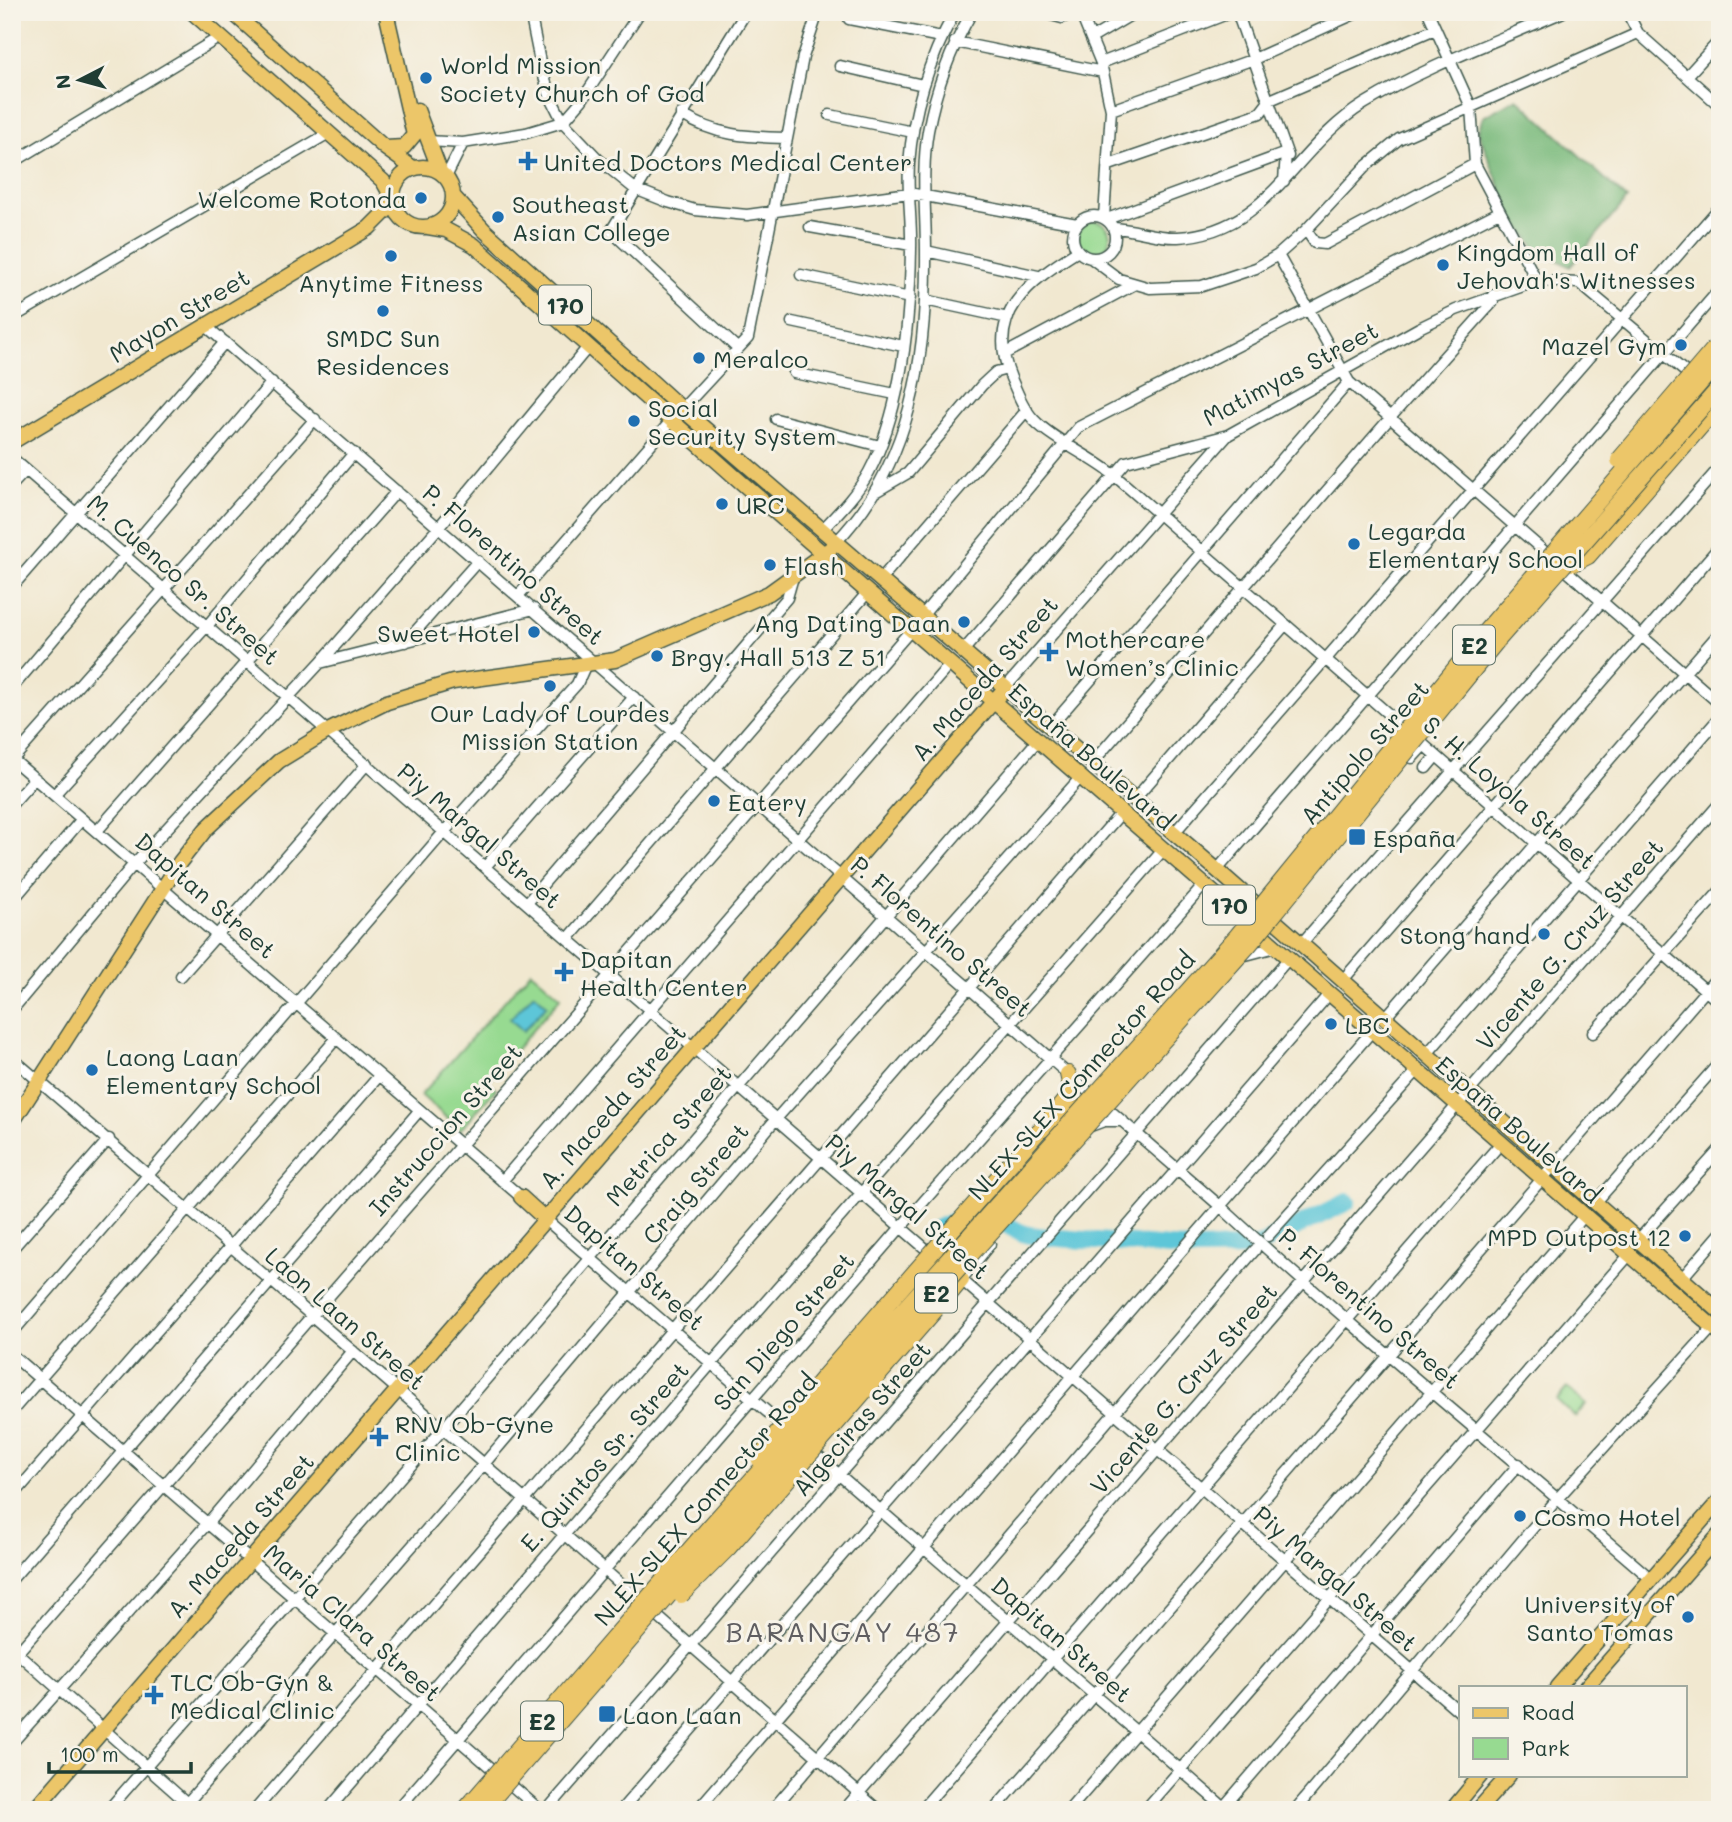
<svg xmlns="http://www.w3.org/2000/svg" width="1732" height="1822" font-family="Mali,sans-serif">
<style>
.green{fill:#97da91;stroke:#5b8c62;stroke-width:2}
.forest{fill:#79ba7b;stroke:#4c7c58;stroke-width:2}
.water{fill:#5dc6d8;stroke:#3e8286;stroke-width:2}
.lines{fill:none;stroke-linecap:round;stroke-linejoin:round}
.river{stroke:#5dc6d8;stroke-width:18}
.minor-casing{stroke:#3e574b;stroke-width:13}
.major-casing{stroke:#3e574b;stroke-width:17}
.highway-casing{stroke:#3e574b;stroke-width:18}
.minor{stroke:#fff;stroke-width:10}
.major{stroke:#ecc669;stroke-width:14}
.highway{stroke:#ecc669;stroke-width:16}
.highway-bridge-casing{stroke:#3e574b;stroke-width:18;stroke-linecap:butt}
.highway-bridge{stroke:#ecc669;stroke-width:16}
.poi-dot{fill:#1f6fb2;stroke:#f7f3e8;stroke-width:2.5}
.labels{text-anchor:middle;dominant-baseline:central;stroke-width:6;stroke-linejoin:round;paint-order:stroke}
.shield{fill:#f7f3e8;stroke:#60746a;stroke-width:2}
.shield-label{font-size:23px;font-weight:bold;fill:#1f3d34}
.poi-label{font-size:24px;fill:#1f3d34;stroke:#f7f3e8;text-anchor:start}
.street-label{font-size:24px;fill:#1f3d34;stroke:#f7f3e8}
.quarter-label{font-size:28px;letter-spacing:2px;fill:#5f5e61;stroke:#f7f3e8}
</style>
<rect width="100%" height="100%" fill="#f7f3e8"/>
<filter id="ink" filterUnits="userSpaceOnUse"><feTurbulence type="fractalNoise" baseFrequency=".0143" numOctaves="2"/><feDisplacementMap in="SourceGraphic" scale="14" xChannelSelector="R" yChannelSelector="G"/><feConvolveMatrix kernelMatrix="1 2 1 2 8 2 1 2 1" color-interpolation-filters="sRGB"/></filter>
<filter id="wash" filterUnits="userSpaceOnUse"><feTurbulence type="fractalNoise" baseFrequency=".00686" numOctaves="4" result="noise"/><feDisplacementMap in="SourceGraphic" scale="28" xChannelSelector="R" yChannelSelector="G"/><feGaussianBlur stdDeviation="1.57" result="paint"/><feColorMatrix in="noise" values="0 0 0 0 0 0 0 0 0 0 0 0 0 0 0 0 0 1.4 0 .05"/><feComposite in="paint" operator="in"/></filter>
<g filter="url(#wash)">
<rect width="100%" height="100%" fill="#f1e8d0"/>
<path class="green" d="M1078 237a16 16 0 1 1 32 0a16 16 0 1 1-32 0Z
M531,971l30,26 -73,85 8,7 -36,41 -39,-35z
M1567,1388l19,16 -11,13 -18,-17z"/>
<path class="forest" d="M1517,98l110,101 -57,68 -34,-19 -25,-33 -33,-84 5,-14z"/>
<path class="water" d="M534,993l13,12 -24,26 -13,-12z"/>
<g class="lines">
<path class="river" d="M934,1230c17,-7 42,-23 60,-13 15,8 23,17 41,19l160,13 58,-1 94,-46"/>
</g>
</g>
<g filter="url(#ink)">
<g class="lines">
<defs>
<path id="minor" d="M530,12l11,55 9,29 13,26 35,37 37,30 33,13 27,8 52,5 162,-22 168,31
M1040,12l22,6 12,-6
M1080,12l21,51 10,47 -7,107
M1237,12l51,144
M1428,12l43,95 4,57 62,117 42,2 116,97
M1627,12l11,21 82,73
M849,19l92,18
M1092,38l44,-26
M955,42l148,30
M1101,63l131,-51
M840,66l83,19
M1687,76l33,-36
M1111,110l143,-51 105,-47
M681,114c34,22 66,23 106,24
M830,115l83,17
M428,141l35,2 63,-10 37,-11 19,-22 58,-88
M12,163l208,-126
M1109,165l151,-52 10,-13 165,-71
M446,177l17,-34
M1073 237a21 21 0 1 1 42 0a21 21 0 1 1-42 0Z
M1107,219l179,-66 -2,28
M810,227l101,18
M1114,228c22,1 42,10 64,9 92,-5 116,-90 186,-133 62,-38 133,-63 199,-92
M1306,230l9,13 10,1 150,-80
M926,251l112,25
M1078,251c-48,30 -94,62 -67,127 6,14 12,30 23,42 19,20 57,36 80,55l606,528
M1278,255l71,127 371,322
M1091,258l28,21 31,9 52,-2 54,-18 22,-13 28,-25 59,-63 34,-28 239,-106
M801,275l109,23
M925,300l83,18
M12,318l317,-185
M792,322l111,24
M206,326l1014,880c139,129 287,248 430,372
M738,349l-127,-118 135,-219
M1004,354l129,-69
M794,373l101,21
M682,409l66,-71 55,-281 15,-45
M776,419l104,27
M12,458l922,798
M12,485l14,-15
M877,491l31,-18 74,-88 14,-13 11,-3
M822,530c17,-18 35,-36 47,-58 33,-62 41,-154 42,-223 1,-28 -4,-57 -2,-85 4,-54 20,-105 46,-152
M836,542c75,-77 91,-186 90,-290 0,-40 -5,-81 2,-121 8,-44 22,-81 44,-119
M1573,542l104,-120
M880,580l147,-170
M12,587l213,-245
M518,596l153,-175
M922,616l157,-189 420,-215
M406,642l72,-81
M963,651l163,-189 102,-27 191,-107 37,-18 81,-29
M320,663l214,-54
M12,688l260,-306
M1005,688l223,-253
M1050,727l299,-345
M1412,758l12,-13
M12,759l509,438
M13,759l302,-340
M1092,763c134,-153 264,-310 401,-461v-7
M1426,768l10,-12
M54,795l153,-169 147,-173
M1134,800l151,-175
M12,804l23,-26
M97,831l300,-340
M1174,833l546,-626
M485,867l149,-170
M1217,870l503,-581
M12,901l70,-82
M527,903l260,-305 6,-21
M568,939l300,-347
M1301,944l419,-477
M1242,956l34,-9
M181,976l186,-212
M1342,981l378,-435
M12,1010l122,-146 186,-201 119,-136 149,-180
M1385,1018l335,-386
M1593,1033l127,-142
M1426,1055l294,-338
M12,1058l472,406 394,346
M1088,1127l16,-6h19
M502,1181l448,-517
M1596,1202l124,-140
M544,1218l244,212
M1268,1236l149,-165
M1639,1239l81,-90
M12,1249l97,-110
M957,1276l504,437
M1683,1277l37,-43
M961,1280l29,-36
M12,1333l432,-501 133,-148 8,-18
M12,1355l528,455
M12,1411l324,-372
M807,1447l420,363
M12,1497l367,-421
M12,1579l407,-468
M13,1649l182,161
M12,1659l899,-1029
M12,1743l195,-219 146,-173
M108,1810l335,-381 595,-689
M181,1810l303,-346 292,-345 305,-342
M255,1810l866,-997
M328,1810l383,-446 453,-515
M397,1810l504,-583 304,-343
M547,1810l742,-852
M621,1810l709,-817
M697,1810l675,-779
M772,1810l483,-560
M844,1810l876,-1007
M921,1810l580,-667
M994,1810l726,-836
M1069,1810l516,-595
M1145,1810l485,-556
M1221,1810l298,-346
M1295,1810l263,-312 155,-171"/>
<path id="major" d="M192,12l191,169 9,16
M232,12l153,136 28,20
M417,110l23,61
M385,148l19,-1 10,-12 -28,-123
M393 197a30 30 0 1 1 60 0a30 30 0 1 1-60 0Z
M453,196l31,34 198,179 535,461 503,442
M428,227l18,3 28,15 260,231 986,857
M12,442l357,-214 24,-24
M12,1123l168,-261 26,-33 73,-68 49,-30 59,-29 66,-20 162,-22 154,-67 61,-44
M521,1197l23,21
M1557,1687l163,-187
M1586,1687l134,-153
M34,1810l966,-1116
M1452,1810l29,-35
M1478,1810l31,-35"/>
<path id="highway" d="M1557,561l17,2 14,-7 132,-152
M1048,1121l24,-29 -4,-18
M935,1249l104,-118 43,-24
M943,1302l18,-22"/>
</defs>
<use href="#minor" class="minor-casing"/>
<use href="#major" class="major-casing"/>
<use href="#highway" class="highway-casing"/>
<use href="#minor" class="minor"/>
<use href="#major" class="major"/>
<use href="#highway" class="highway"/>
<defs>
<path id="highway-bridge" d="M1619,460l101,-118
M760,1460l12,-21 49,-59 114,-131
M681,1595l47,-47 208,-239
M465,1810l242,-280 530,-594 248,-304 235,-272
M483,1810l295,-341 470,-523 248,-304 224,-255"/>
</defs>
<use href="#highway-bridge" class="highway-bridge-casing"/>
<use href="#highway-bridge" class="highway-bridge"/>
</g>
</g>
<g class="poi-dot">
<circle cx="426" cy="78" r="7"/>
<path d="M524.5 150.5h7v7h7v7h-7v7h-7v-7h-7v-7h7z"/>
<circle cx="421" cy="198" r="7"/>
<circle cx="498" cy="217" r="7"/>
<circle cx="391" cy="256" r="7"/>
<circle cx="1443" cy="265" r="7"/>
<circle cx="383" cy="311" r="7"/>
<circle cx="1681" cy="345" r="7"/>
<circle cx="699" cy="358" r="7"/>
<circle cx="634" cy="421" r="7"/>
<circle cx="722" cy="504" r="7"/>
<circle cx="1354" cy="544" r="7"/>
<circle cx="770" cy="565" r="7"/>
<circle cx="964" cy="622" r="7"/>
<circle cx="534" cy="632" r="7"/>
<path d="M1045.5 641.5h7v7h7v7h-7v7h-7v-7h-7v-7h7z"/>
<circle cx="657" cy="656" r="7"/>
<circle cx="550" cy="686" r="7"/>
<circle cx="714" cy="801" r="7"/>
<rect x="1348" y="828" width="18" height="18" rx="3.5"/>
<circle cx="1544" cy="934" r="7"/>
<path d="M560.5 961.5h7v7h7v7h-7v7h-7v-7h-7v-7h7z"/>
<circle cx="1331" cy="1024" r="7"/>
<circle cx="92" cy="1070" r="7"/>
<circle cx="1685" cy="1236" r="7"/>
<path d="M375.5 1426.5h7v7h7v7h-7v7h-7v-7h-7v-7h7z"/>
<circle cx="1520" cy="1516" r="7"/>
<circle cx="1688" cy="1617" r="7"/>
<path d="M150.5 1684.5h7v7h7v7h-7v7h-7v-7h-7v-7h7z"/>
<rect x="598" y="1705" width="18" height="18" rx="3.5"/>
</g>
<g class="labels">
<g class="shield">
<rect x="539" y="285.5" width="52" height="39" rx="5"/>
<rect x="1453" y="625.5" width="42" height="39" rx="5"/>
<rect x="1203" y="885.5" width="52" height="39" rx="5"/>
<rect x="915" y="1273.5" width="42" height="39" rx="5"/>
<rect x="521" y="1701.5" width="42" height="39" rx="5"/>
</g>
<g class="shield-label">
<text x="565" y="305">170</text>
<text x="1474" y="645">E2</text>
<text x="1229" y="905">170</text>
<text x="936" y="1293">E2</text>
<text x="542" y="1721">E2</text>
</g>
<g class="poi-label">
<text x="440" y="64">World Mission<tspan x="440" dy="28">Society Church of God</tspan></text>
<text x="544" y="161">United Doctors Medical Center</text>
<text x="407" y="198" text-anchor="end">Welcome Rotonda</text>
<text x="512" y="203">Southeast<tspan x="512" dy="28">Asian College</tspan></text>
<text x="1457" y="251">Kingdom Hall of<tspan x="1457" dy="28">Jehovah's Witnesses</tspan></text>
<text x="391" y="282" text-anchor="middle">Anytime Fitness</text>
<text x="383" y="337" text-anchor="middle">SMDC Sun<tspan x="383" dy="28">Residences</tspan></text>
<text x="1667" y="345" text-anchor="end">Mazel Gym</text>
<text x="713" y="358">Meralco</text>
<text x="648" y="407">Social<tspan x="648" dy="28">Security System</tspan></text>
<text x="736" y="504">URC</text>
<text x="1368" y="530">Legarda<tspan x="1368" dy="28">Elementary School</tspan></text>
<text x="784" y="565">Flash</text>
<text x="950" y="622" text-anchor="end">Ang Dating Daan</text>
<text x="520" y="632" text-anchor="end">Sweet Hotel</text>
<text x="1065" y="638">Mothercare<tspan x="1065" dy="28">Women’s Clinic</tspan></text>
<text x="671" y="656">Brgy. Hall 513 Z 51</text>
<text x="550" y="712" text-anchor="middle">Our Lady of Lourdes<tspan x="550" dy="28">Mission Station</tspan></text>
<text x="728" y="801">Eatery</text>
<text x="1373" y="837">España</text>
<text x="1530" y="934" text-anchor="end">Stong hand</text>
<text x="580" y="958">Dapitan<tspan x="580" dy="28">Health Center</tspan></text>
<text x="1345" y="1024">LBC</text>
<text x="106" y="1056">Laong Laan<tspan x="106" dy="28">Elementary School</tspan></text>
<text x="1671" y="1236" text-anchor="end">MPD Outpost 12</text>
<text x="395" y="1423">RNV Ob-Gyne<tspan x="395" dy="28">Clinic</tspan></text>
<text x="1534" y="1516">Cosmo Hotel</text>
<text x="1674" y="1603" text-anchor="end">University of<tspan x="1674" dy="28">Santo Tomas</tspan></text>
<text x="170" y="1681">TLC Ob-Gyn &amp;<tspan x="170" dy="28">Medical Clinic</tspan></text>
<text x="623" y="1714">Laon Laan</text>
</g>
<g class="street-label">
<text transform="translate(179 315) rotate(-31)">Mayon Street</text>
<text transform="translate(1290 373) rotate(-28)">Matimyas Street</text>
<text transform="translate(514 564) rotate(41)">P. Florentino Street</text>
<text transform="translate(184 579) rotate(41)">M. Cuenco Sr. Street</text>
<text transform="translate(984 678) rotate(-49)">A. Maceda Street</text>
<text transform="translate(1364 752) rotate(-49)">Antipolo Street</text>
<text transform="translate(1092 756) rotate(41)">España Boulevard</text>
<text transform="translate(1510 792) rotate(41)">S. H. Loyola Street</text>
<text transform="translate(480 835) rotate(41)">Piy Margal Street</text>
<text transform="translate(206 895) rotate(41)">Dapitan Street</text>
<text transform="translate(942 936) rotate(41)">P. Florentino Street</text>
<text transform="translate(1569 944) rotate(-49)">Vicente G. Cruz Street</text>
<text transform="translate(1081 1075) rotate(-48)">NLEX-SLEX Connector Road</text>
<text transform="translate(612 1106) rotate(-49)">A. Maceda Street</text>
<text transform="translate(445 1129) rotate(-49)">Instruccion Street</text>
<text transform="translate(1519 1129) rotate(41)">España Boulevard</text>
<text transform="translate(668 1135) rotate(-49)">Metrica Street</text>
<text transform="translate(695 1183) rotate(-50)">Craig Street</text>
<text transform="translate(908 1206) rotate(41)">Piy Margal Street</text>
<text transform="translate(635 1267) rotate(41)">Dapitan Street</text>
<text transform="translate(1370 1308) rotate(41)">P. Florentino Street</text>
<text transform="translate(346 1318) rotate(41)">Laon Laan Street</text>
<text transform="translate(783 1331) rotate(-49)">San Diego Street</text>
<text transform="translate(1183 1388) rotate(-49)">Vicente G. Cruz Street</text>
<text transform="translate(861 1418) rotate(-49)">Algeciras Street</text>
<text transform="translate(604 1456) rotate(-49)">E. Quintos Sr. Street</text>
<text transform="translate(705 1499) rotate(-49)">NLEX-SLEX Connector Road</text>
<text transform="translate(240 1535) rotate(-49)">A. Maceda Street</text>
<text transform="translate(1336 1578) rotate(41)">Piy Margal Street</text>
<text transform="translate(353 1622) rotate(41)">Maria Clara Street</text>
<text transform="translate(1062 1639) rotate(41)">Dapitan Street</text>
</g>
<g class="quarter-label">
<text x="843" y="1631">BARANGAY 487</text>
</g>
</g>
<rect width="1732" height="1822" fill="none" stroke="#f7f3e8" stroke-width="42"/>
<rect x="1459" y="1686" width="228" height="91" fill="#f7f3e8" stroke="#a1aaa0" stroke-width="2"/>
<rect x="1473" y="1708" width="35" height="10" fill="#ecc669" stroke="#a1aaa0" stroke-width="2"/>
<text x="1522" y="1720" font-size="21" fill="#1f3d34">Road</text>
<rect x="1473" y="1738" width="35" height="21" fill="#97da91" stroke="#a1aaa0" stroke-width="2"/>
<text x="1522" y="1756" font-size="21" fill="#1f3d34">Park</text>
<g transform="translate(80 80) rotate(264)" stroke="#f7f3e8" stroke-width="5" paint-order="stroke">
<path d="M0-5L12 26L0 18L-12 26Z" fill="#1f3d34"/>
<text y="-10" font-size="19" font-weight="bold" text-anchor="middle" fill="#1f3d34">N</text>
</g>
<path d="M49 1762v10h142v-10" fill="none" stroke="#1f3d34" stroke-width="3.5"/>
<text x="60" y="1762" font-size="21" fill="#1f3d34" stroke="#f7f3e8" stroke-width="5" paint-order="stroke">100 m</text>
</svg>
